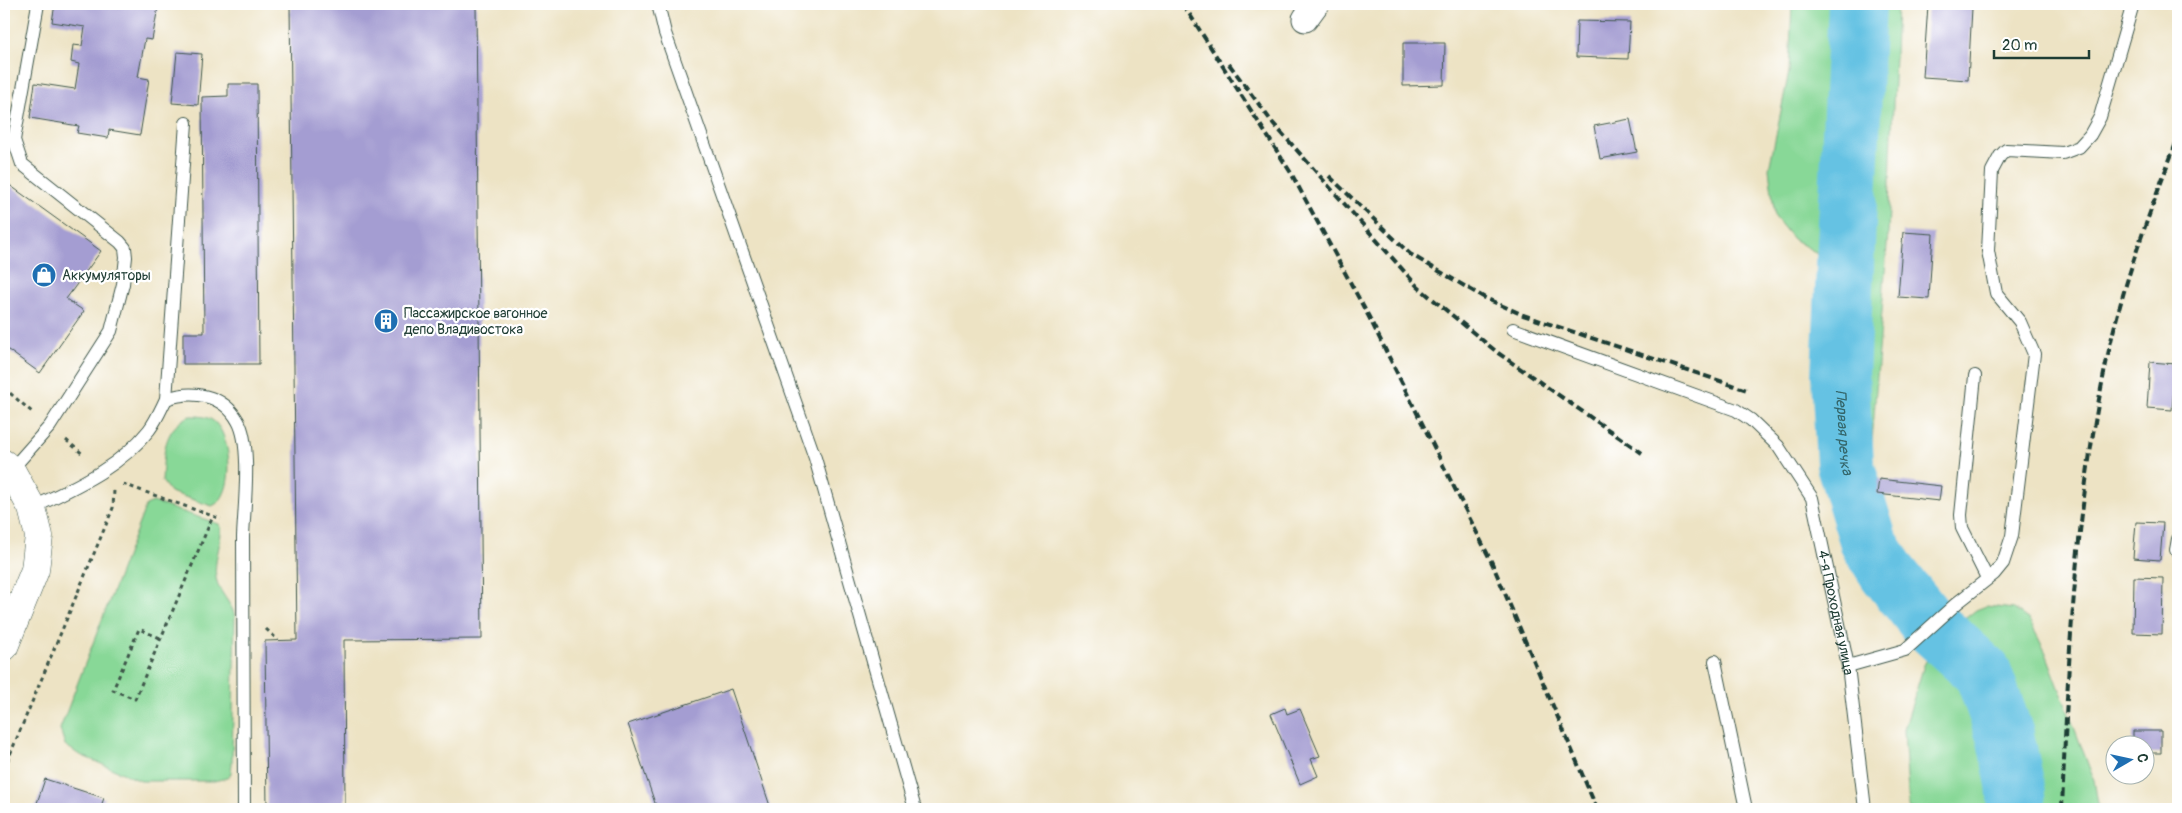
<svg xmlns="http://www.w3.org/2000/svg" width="2182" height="813" font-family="Pangolin,sans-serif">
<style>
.green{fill:#88d897;stroke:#548a66}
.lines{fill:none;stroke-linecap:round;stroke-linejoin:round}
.river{stroke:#65c2e3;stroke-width:58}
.building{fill:#a49dd2}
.lane-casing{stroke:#3e564a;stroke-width:14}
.street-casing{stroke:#3e564a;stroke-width:27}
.secondary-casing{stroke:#3e564a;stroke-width:29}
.path{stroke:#3e564a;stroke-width:3;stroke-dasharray:4 4;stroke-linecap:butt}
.lane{stroke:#fff;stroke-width:12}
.street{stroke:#fff;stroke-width:25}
.secondary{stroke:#fff;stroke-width:28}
.rail{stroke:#1f3d34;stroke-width:4;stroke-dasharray:8 4;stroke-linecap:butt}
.labels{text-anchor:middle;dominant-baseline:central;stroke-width:4.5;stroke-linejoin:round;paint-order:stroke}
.poi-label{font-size:14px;fill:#1f3d34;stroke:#fff;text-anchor:start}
.street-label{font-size:14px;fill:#1f3d34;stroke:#fff}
.water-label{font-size:15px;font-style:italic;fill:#346569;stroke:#fff}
</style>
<rect width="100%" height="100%" fill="#fff"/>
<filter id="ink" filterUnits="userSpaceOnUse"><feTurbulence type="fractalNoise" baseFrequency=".02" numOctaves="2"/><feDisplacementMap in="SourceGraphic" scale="10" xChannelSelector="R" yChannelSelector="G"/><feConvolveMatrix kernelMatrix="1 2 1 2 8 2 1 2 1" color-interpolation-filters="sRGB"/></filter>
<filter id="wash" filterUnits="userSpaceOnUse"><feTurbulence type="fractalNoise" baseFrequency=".0096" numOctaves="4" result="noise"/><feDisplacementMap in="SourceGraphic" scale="20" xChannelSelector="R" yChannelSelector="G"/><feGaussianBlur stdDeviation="1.12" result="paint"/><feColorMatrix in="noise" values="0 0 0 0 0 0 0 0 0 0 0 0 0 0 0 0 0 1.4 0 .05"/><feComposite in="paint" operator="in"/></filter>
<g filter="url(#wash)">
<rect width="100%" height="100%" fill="#ede3c4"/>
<path class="green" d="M1792,4h105l-9,229 -20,261 2,9 5,8 52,71c5,28 -14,57 -39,28l-51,-87 -4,-17 -5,-235 -13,-19 -22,-13 -18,-22 -6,-48 20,-97z
M190,416c8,0 15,0 22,4 21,13 24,78 0,86l-42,-14 -8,-11c2,-27 0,-52 28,-65z
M153,502l66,22 2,3c1,17 -8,34 -5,51 3,15 15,24 19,38l-3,147 -1,11 -4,4 -13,3h-73l-63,-27 -13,-9 -5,-16 86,-224z
M1986,606l28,3 15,11 17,33 48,127 5,29h-190l-5,-79 20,-65 13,-24 39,-31z"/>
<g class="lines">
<path class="river" id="s1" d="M1857,4l-17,371 5,89 24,79 19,30 40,50 55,50 22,62 10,48 2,26"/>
</g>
<g id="blocks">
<path class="building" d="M55,4h85l18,3 -6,33 -7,-1 -7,38 11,2 -9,56 -31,-5 -1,8 -31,-5 2,-7 -49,-8 5,-35 40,6 4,-25 -8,-2 2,-17 9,1 3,-19 -33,-5z
M290,4h186l6,635 -138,1 1,169h-78l-2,-168 32,-1z
M1928,5l44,3 -4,72 -45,-3z
M1577,21l53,1 -2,37 -52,-2z
M1403,43h42l-1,42 -41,1z
M177,52l25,2 -4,51 -26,-2z
M228,84h29l2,280h-76v-31h21l-2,-236 26,-1z
M1630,119l7,33 -37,7 -6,-33z
M4,181l97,70 -35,48 18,12 -44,62 -36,-26z
M1903,232l30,2 -4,65 -31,-2z
M2150,362l26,2 -4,46 -25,-2z
M1879,479l62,7 -2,15 -62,-7z
M2136,522l27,1 -3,37 -27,-2z
M2134,577l29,1 -1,56 -29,-1z
M731,689l40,120h-114l-29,-85z
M1285,708l2,6 13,-5 20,47 -9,3 7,17 -18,8 -29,-70z
M2133,731h28v22h-17v-7h-11z
M45,779l59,19 -4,11h-65z"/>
</g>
</g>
<g filter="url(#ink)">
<use href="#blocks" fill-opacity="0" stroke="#3e564a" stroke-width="1"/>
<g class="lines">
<defs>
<g id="lane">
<path d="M658,4l7,29 150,425 100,351"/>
<path id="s2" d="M1513,329l223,81 15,10 27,26 34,52 36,168 17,143"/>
<path d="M1975,376l-14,139 1,13 25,50"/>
<path d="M166,399c26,-9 57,-5 72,22 14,24 6,87 5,116 0,91 1,181 1,272"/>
<path d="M11,470l39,-44 61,-95 12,-47 3,-27 -1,-9 -5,-6 -98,-78 -8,-24 24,-136"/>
<path d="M32,508c43,-21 87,-40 117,-78 7,-9 12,-21 17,-31l20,-276"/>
<path d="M2176,550l2,-11"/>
<path d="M1715,661l31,148"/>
<path d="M1848,666l57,-16 52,-47 37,-29 9,-11 9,-27 22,-182 -14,-32 -24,-29 -8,-42 4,-80 8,-15 6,-6 57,3 16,-6 11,-12 10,-18 33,-113"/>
</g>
<path id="street" d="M1305,19l11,-15"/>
<path id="secondary" d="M4,464l7,6 21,38 7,28 -4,34 -31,77"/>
</defs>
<use href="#lane" class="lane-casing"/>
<use href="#street" class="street-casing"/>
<use href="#secondary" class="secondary-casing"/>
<path class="path" d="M4,388l28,24
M66,440l18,15
M123,484l98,35
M266,629l12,11
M160,638l-21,-9 -26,61 22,9 78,-183
M4,769l109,-261 1,-18"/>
<use href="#lane" class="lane"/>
<use href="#street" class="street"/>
<use href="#secondary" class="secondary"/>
<path class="rail" d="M1183,4l108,169 78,144 123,246 105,246
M1229,64l43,58 146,165 80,66 144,100
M1329,176l81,78 75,44 38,17 224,75
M2062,809c6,-151 14,-311 47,-459 16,-73 42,-142 69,-212"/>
</g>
</g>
<defs>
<symbol id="shop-disc" viewBox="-11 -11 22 22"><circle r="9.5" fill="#1f6fb2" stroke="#fff"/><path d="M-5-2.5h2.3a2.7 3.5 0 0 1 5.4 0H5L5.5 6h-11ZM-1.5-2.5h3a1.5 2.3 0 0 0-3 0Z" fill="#fff"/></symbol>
<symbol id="building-disc" viewBox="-11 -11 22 22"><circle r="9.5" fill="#1f6fb2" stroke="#fff"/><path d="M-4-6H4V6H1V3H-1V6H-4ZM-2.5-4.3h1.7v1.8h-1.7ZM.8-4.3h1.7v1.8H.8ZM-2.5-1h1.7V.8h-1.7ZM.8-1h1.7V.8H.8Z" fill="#fff"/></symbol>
</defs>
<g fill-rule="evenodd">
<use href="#shop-disc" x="30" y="261" width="28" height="28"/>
<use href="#building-disc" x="372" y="307" width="28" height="28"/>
</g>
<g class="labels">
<g class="poi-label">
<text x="62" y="275">Аккумуляторы</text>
<text x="404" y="313">Пассажирское вагонное<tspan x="404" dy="16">депо Владивостока</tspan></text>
</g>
<g class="street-label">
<text stroke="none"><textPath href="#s2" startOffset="472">4-я Проходная улица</textPath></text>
</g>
<g class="water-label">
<text stroke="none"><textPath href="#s1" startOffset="429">Первая речка</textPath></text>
</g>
</g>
<rect width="2182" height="813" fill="none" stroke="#fff" stroke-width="20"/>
<g transform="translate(2130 760) rotate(81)"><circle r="24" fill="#ffffff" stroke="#a5b1ae"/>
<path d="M0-4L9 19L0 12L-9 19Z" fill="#1f6fb2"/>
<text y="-8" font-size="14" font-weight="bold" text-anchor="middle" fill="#1f3d34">С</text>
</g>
<path d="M1994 50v8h95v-8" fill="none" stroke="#1f3d34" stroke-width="2.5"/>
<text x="2002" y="50" font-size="15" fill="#1f3d34" stroke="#ffffff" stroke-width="4" paint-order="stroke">20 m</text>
</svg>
